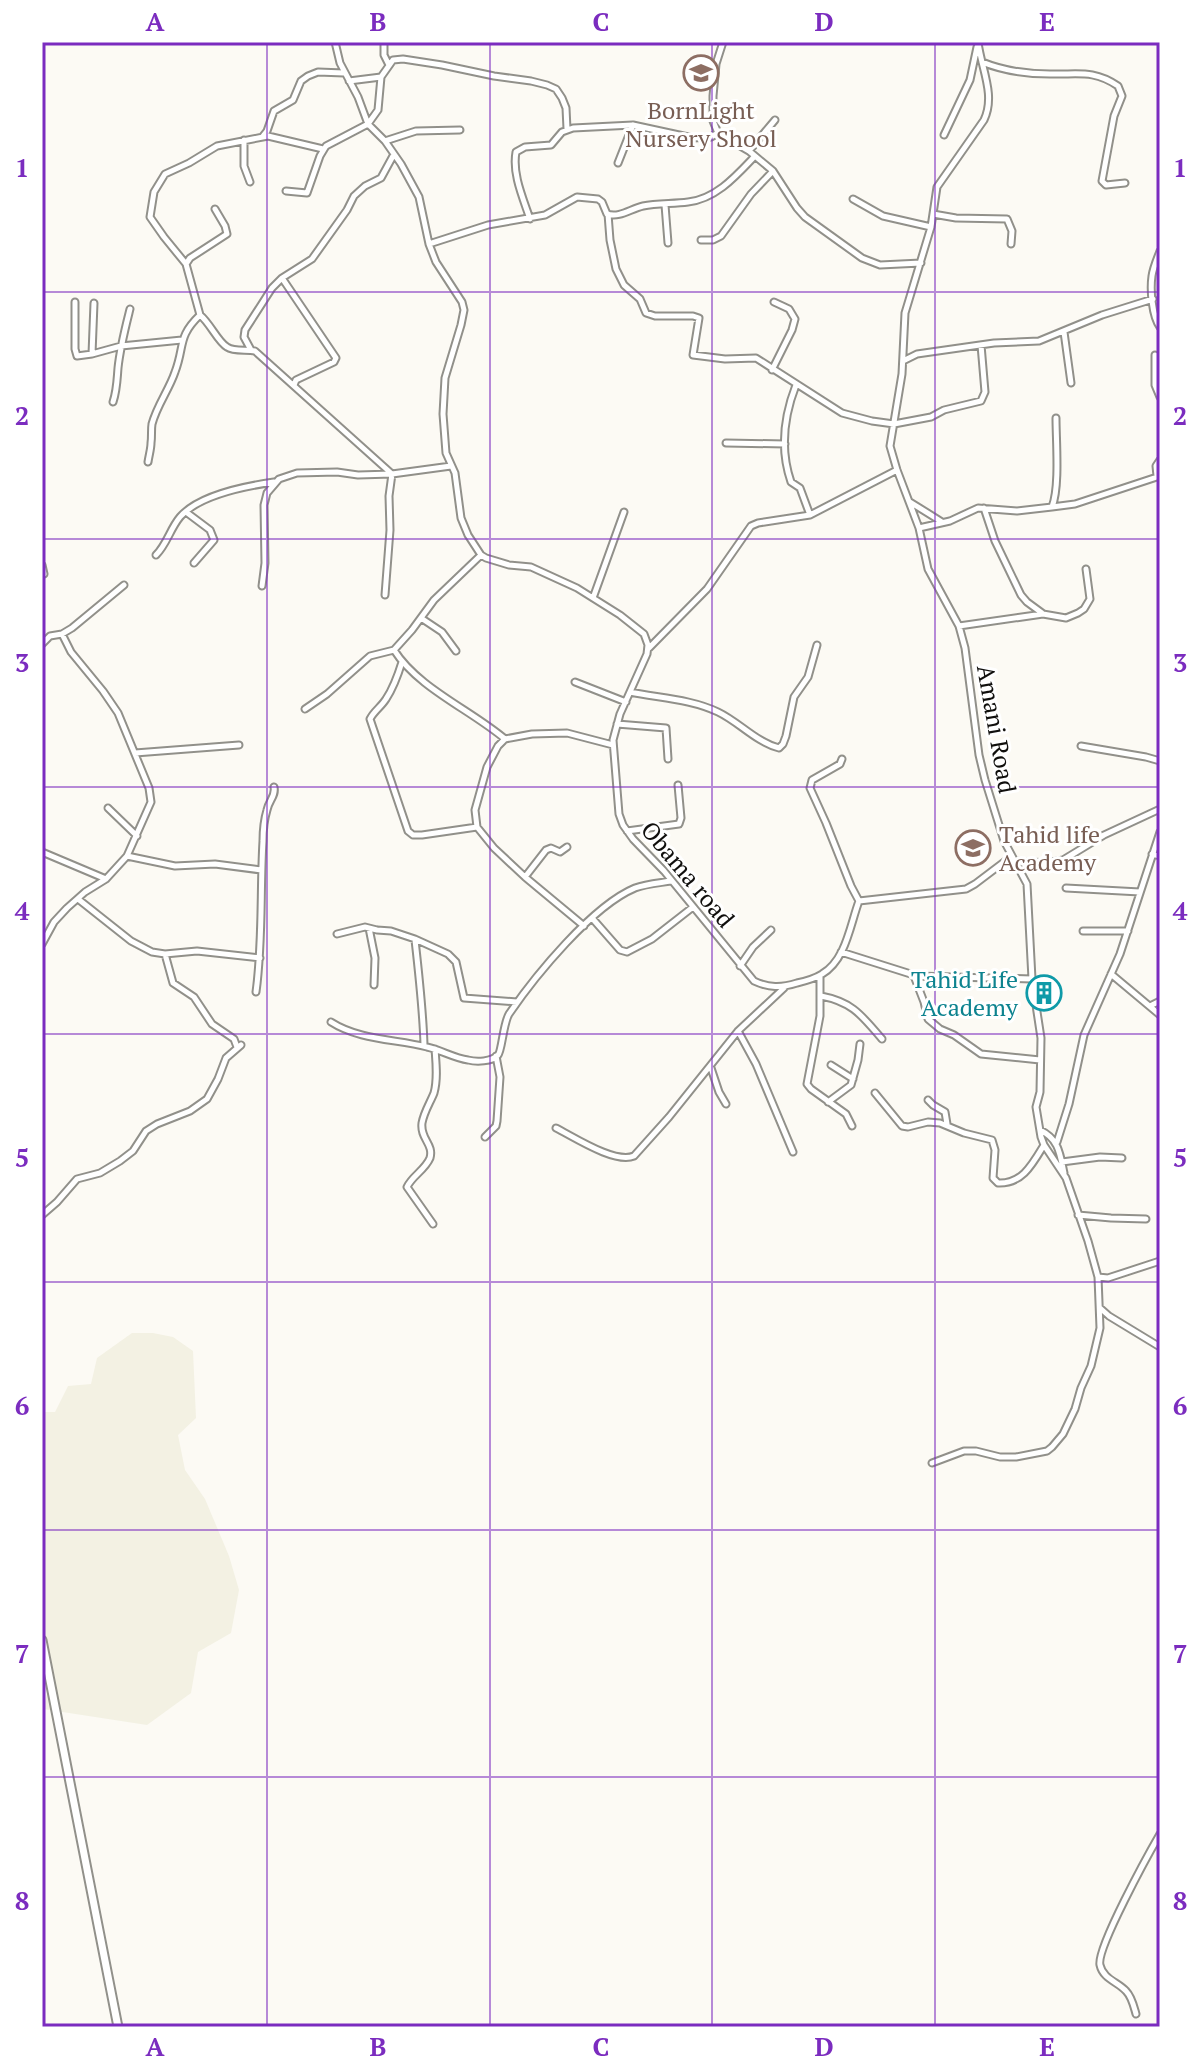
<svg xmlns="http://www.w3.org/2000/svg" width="1202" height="2069" font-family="'PT Serif',serif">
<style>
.built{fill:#f3f1e3}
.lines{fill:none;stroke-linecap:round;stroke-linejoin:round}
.minor-casing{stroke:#91908a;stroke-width:9}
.tertiary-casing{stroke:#91908a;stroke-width:11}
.minor{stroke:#fff;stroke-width:5}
.tertiary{stroke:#fff;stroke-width:7}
.grid{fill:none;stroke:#7b2cbf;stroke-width:2;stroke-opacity:0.55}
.labels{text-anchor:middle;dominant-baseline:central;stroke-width:6;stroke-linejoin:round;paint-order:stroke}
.education-label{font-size:24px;fill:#785e54;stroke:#fff}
.street-label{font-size:24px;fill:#100f0d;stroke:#fff}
.culture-label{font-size:24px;fill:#0d838f;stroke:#fff;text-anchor:end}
.neatline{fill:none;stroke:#7b2cbf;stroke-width:3}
.grid-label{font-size:26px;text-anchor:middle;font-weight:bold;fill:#7b2cbf}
</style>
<rect width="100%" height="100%" fill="#fcfaf4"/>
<path class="built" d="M132,1333h21l20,4 20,14 3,67 -18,17 7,35 20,29 24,57 10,34 -8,43 -33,19 -7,41 -44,32 -104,-16 10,-38 -11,-23v-236h13l13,-26 23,-2 6,-26z"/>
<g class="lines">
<defs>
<path id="minor" d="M335,42l5,21 18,34 10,27 17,17 16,23 18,33 10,47 7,18 26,40 2,8 -3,15 -16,53 -2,36 3,39 9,20 6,45 7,17 13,20 5,3 23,7 22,2 46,21 43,27 24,19 4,11 -1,9 -27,60 -7,26 6,74 4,11 10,14 31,32 90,110c15,7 27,7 43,2 9,-2 17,-4 25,-9 24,-14 28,-49 37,-73l107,-12 9,-5 37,-28
M384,42v13l5,10
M723,42l-7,22 -3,32v25l5,12 31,18 24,20 24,37 8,9 57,41 18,7 41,-2
M982,62c22,9 45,12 68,12 27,1 43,-5 68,12l4,10 -8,20 -12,65 4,4 19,-2
M349,81l32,-4 12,-17 10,-1 39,6 52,11 37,5 16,4 9,4 6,9 4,10 1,21
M944,135l26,-55 7,-33
M263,136l4,-5 7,-20 19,-11 8,-19 7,-5 10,-4 26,1
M244,140v26l6,16
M385,141l31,-10 44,-1
M749,151l26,-31
M618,163l15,-38
M286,191l21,2 13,-37 6,-10 42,-22 10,-14 3,-33
M853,199l30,17 48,11
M665,205l3,38
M215,209l10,17 2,8 -37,24 -4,6 14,51c10,8 18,27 27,32 7,5 20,2 28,4l137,123 -3,22 1,34 -5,65
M608,214l2,26 6,29 8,16 16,14 6,14 9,3h38l6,2 -6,37 32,4 31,-1 86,55 30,8 22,3 37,-7 13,-7 37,-9 4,-9 -4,-47
M933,214l23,4 51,1 5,12 -1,13
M530,219c-7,-21 -18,-45 -14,-67l9,-5 26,-2 11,-13 11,-4 60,-3 60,13 18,-1 7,-4
M701,240h12l8,-4 30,-42 22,-23
M429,244l59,-19 57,-10 32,-18 21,2 4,3 5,12c13,4 23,-5 36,-8 14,-3 30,-2 45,-4 28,-3 48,-26 67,-46
M1160,251c-3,8 -7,17 -8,25 -2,14 0,40 8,51
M186,264l-22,-27 -14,-20 4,-25 11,-18 24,-11 28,-17 51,-10 55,13
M282,278l54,80 -2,4 -38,18 -2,5
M75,302v47l2,7 15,-2 29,-8 61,-6
M1064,332l7,51
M251,350l-7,-13 1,-7 27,-42 10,-10 30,-19 35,-49 7,-14 11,-10 16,-8 12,-22
M92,354l2,-51
M1155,355v30l5,12
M903,361l14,-7 77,-11 45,-2 63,-26 51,-16
M772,370l20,-40 3,-11 -6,-10 -15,-7
M796,385c-12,31 -16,65 -5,97l9,6 10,27
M113,402c4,-12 4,-22 5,-34 2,-20 7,-39 12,-59
M726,443l59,1
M148,462c1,-7 3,-13 3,-19 1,-7 0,-13 1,-19 5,-19 17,-34 23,-52 10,-26 2,-35 25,-57
M1157,476l-1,-10 4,-6
M910,502l32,20
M1052,507l23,-3 85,-28
M984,508l11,33 26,54 6,7 15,11
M186,512l24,18 4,10 -20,23
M919,528l31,-7 28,-13 39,3 35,-4c8,-20 4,-66 4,-89
M156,555c11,-11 14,-26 24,-38 19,-22 66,-31 94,-35
M42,565l2,9
M262,586l3,-23 -1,-58 3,-12 12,-14 18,-6 40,-1 21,3 34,-1 59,-8
M593,598l31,-86
M421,618l21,14 14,19
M959,626l84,-12 23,4 12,-5 6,-4 6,-10 -4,-30
M42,644l8,-8 12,-2 10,-6 52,-43
M649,648l58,-59 44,-63 7,-3 52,-8 87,-45
M394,650c24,38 77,60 111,89
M402,662c-4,13 -8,25 -16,37 -5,8 -12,12 -16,20l38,112 5,4h9l55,-8
M575,682l51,20
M630,692c29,6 61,7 88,20 21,10 38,30 61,36l4,-4 3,-8 8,-39 14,-20 9,-32
M305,709l22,-15 43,-38 24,-6 18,-20 22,-30 47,-45
M617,724l49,4 2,31
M1081,746l65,11 14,4
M135,753l104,-8
M842,759l-2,5 -28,16 -2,8 16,35 25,63 8,15
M108,808l29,28
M627,831l52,-7 2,-6 -3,-33
M42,852l64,27
M1152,854l8,2
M127,856l48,10 40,-2 46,6
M1016,861l31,2 16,-3 41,-25 56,-26
M525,877l21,-27 5,-2 9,4 7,-5
M1066,888l74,4
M78,899l53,42 21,11 13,2 32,-3 63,7
M592,918l28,32 7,2 25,-13 41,-32
M584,926l-59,-49 -31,-29 -17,-21 -2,-17 12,-43 11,-21 7,-7 27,-5 35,-1 46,12
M369,928l6,30 -1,27
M1083,931h45
M337,934l28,-7 12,3 14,1 24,8 33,15 8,8 8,36 53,4
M415,940c4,35 8,70 9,105
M42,944l12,-22 13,-14 18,-16 21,-13 21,-23 24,-54 -2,-14 -31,-75 -15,-22 -32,-39 -9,-18
M841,952l76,24 115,3
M165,954l8,29 21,14 18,27 22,15 3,8
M740,966l13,-19 18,-17
M1111,974l49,41
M820,976v40l-13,68 4,5 35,25 6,12
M914,976l10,26 4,17 12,10 14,6 27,19 59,6
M256,992c7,-51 4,-101 7,-151 0,-10 1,-21 4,-31 2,-10 9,-14 7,-23
M821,996c32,6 41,20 61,43
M1150,1006l10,-5
M331,1022c28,18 64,17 96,25 14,3 27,11 41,13 8,2 24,2 30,-5 4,-4 5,-31 11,-41 26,-38 83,-108 126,-126 11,-4 24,-5 36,-7
M738,1031l18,33 37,88
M831,1065l22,14
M711,1068l8,24 7,12
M875,1093l27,33 6,1 20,-5 12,1 24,10 28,7 3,10 -2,28 5,5c24,1 34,-18 46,-38
M928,1100l5,5 12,7 2,12
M828,1102l23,-17 7,-25 2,-16
M556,1128c18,9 59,36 78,28l35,-39 69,-86 46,-43
M1040,1130c19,9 20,24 24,43
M485,1137l11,-11 1,-5 3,-44 -4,-21
M1057,1142l12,-38 15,-69 36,-81 40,-122
M1062,1162l38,-5 22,1
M42,1215l15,-13 20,-23 23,-6 20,-12 13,-10 13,-20 11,-7 33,-13 17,-12 11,-20 8,-21 15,-13
M1078,1215l33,3 35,1
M433,1224l-26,-37c5,-11 18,-17 23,-29 4,-14 -10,-19 -8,-35 2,-11 8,-20 12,-30 4,-14 2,-30 1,-44
M1098,1277l10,1 52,-17
M1100,1308l9,8 51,31
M932,1463l32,-12h12l24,6h16l31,-6 5,-4 11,-13 12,-25 6,-21 10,-22 9,-38 -2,-51 -10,-36 -22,-63 -22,-33 -3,-8 -5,-30 4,-15 1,-54 -9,-59 -5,-95 -23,-43 -19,-61 -6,-25 -14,-107 -6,-22 -31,-57 -9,-41 -22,-58 -7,-24 12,-72 3,-61 26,-86 6,-40 47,-67c12,-25 -3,-52 -6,-78
M1136,2014c-2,-7 -4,-17 -10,-23 -8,-9 -23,-12 -26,-26 -4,-16 49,-112 60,-131"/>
<path id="tertiary" d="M42,1640l76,387"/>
</defs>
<use href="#minor" class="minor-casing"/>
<use href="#tertiary" class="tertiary-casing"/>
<use href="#minor" class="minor"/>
<use href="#tertiary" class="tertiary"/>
</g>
<path class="grid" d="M267,42v1985M490,42v1985M712,42v1985M935,42v1985M42,292h1118M42,539h1118M42,787h1118M42,1034h1118M42,1282h1118M42,1530h1118M42,1777h1118"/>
<defs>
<symbol id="school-ring" viewBox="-11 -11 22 22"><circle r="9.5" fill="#fff" stroke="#8d6e63" stroke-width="1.5"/><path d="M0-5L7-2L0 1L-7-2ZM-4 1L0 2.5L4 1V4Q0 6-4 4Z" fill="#8d6e63"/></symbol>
<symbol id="building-ring" viewBox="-11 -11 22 22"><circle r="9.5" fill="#fff" stroke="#0f9aa8" stroke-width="1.5"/><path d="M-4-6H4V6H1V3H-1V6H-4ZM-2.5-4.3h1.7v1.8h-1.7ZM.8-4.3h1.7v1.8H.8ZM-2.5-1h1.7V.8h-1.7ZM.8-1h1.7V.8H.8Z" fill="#0f9aa8"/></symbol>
</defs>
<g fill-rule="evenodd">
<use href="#school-ring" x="681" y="53" width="40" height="40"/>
<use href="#school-ring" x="953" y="828" width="40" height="40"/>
<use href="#building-ring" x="1024" y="973" width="40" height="40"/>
</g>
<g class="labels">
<g class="education-label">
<text x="701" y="110">BornLight<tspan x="701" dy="28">Nursery Shool</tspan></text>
<text x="999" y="834" text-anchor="start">Tahid life<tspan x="999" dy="28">Academy</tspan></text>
</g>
<g class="street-label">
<text transform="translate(997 729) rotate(80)">Amani Road</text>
<text transform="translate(688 874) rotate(50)">Obama road</text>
</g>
<g class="culture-label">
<text x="1018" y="979">Tahid Life<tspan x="1018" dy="28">Academy</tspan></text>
</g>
</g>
<rect width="1202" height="2069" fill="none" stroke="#ffffff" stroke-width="88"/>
<rect x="44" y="44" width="1114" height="1981" class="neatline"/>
<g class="grid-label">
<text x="155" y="31">A</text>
<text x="378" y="31">B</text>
<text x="601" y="31">C</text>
<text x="824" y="31">D</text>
<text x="1047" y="31">E</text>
<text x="22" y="177">1</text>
<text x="1180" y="177">1</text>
<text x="22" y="425">2</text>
<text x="1180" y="425">2</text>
<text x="22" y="672">3</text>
<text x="1180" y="672">3</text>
<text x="22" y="920">4</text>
<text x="1180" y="920">4</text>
<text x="22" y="1167">5</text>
<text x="1180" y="1167">5</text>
<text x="22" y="1415">6</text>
<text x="1180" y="1415">6</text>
<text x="22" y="1663">7</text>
<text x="1180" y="1663">7</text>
<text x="22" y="1910">8</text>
<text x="1180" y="1910">8</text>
<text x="155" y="2056">A</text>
<text x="378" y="2056">B</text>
<text x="601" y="2056">C</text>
<text x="824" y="2056">D</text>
<text x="1047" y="2056">E</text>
</g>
</svg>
